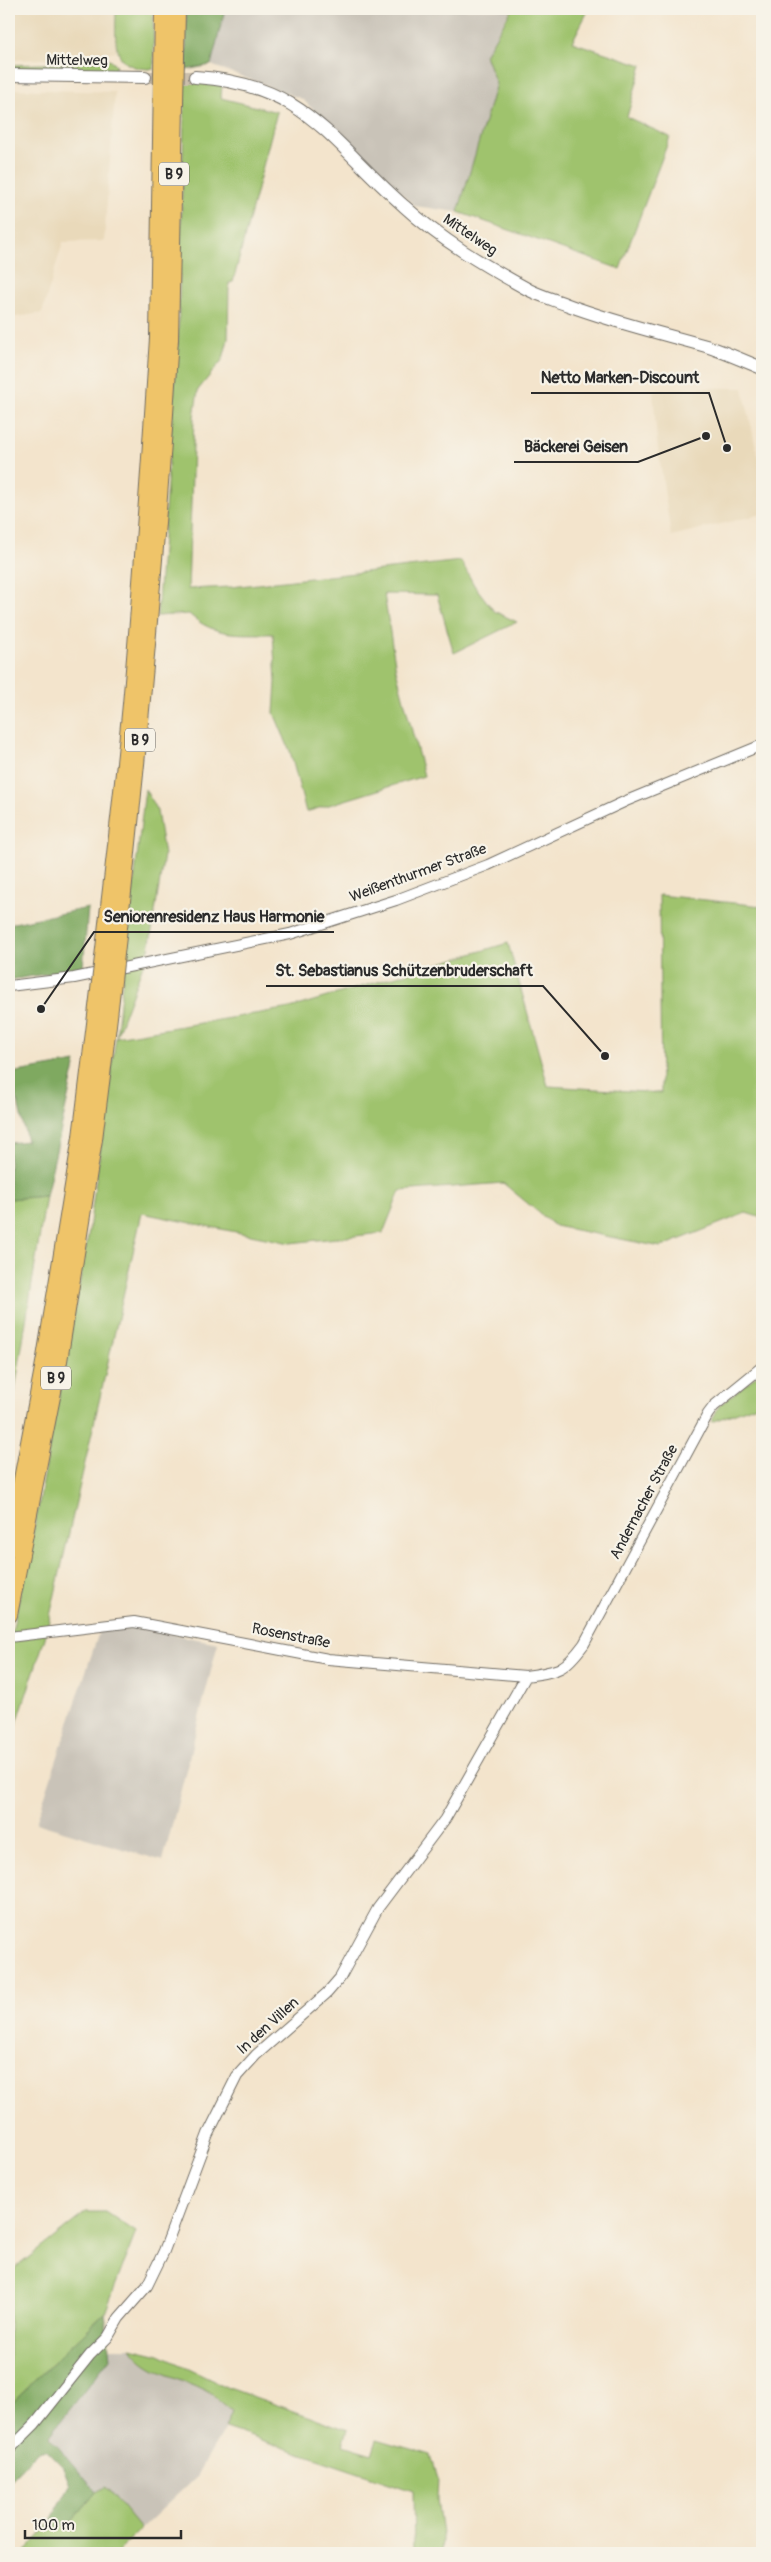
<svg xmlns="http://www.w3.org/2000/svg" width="771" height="2562" font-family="Pangolin,sans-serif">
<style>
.built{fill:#e9d9ba}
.industrial{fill:#c9c3b8}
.green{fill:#9fc36d;stroke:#65774c}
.forest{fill:#7fa960;stroke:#556a46}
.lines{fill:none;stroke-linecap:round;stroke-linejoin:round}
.tertiary-tunnel{stroke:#cbbfac;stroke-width:12;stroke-dasharray:12 6;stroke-linecap:butt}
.minor-casing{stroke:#716c63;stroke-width:12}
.tertiary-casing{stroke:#716c63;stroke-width:14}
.trunk-casing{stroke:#716c63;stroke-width:18}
.minor{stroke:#fff;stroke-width:10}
.tertiary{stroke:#fff;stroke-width:12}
.trunk{stroke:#efc469;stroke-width:16}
.trunk-bridge-casing{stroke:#716c63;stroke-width:18;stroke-linecap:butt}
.trunk-bridge{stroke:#efc469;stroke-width:16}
.labels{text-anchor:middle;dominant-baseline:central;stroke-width:4.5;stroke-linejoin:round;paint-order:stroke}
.shield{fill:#f7f3e8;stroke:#686764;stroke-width:1}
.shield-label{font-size:14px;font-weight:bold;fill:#2b2b2b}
.street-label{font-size:15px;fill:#2b2b2b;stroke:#f7f3e8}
.leader{fill:none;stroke:#2b2b2b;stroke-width:2}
.callout-dot{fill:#2b2b2b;stroke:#f7f3e8;stroke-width:2}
.callout-label{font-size:16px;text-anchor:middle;font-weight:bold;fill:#2b2b2b;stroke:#f7f3e8;stroke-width:4.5;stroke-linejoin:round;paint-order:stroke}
</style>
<rect width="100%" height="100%" fill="#f7f3e8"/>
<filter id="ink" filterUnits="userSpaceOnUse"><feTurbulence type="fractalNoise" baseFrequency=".02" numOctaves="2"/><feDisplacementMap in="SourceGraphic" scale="10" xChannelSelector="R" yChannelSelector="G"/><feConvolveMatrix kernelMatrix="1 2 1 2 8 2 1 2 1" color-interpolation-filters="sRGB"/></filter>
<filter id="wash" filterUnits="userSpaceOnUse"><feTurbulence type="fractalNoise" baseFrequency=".0096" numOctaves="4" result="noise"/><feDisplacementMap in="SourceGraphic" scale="20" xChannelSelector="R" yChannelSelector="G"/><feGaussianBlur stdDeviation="1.12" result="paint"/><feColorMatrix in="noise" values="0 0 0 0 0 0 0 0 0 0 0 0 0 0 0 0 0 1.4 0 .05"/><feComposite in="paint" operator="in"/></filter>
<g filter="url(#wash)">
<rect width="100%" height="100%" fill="#f3e4cc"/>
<path class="built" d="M9,9h107v42l-36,7 -71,2z
M9,89l106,3 -11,149 -41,1 -21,71 -33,5z
M689,388h54l19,87v39l-91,22 -14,-95 -4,-50z"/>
<path class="industrial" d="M225,9h286l-26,46 11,29 -38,128 -43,-6 -113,-107 -91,-34z
M135,1627l83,16 -55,218 -127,-38 64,-194z
M109,2348h22l8,11 17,11 46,18 30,23 -7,17 -28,48 -56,53 -35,-42 -10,5 -47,-56 61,-78z"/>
<path class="green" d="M116,9h37l1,60c-45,1 -38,-27 -38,-60z
M512,9h77l-17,33 70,23 -15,52 43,20 -50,132 -162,-57 38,-128 -11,-29z
M109,59l8,7 -5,6 -103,-2v-5l68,-2z
M185,81l37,4 -1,13 56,14 -44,170 -4,1 -1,56 -5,20 -25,31 -4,27 -6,172 43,-2 230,-26 13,24 20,26 23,11 -63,31 -17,-58 -53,-1 12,76 28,106 -118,36 -16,-61 -16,-38 2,-31 -3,-48c-35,-1 -57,4 -84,-20l-32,2 21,-276z
M145,789l12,22 7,44 -15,94 -33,88 174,-29 218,-65 40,143 113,7 -2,-198 103,11v312l-16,-5 -85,34 -106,-21 -52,-43 -103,8 -17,42 -93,10 -148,-30 -97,425 -36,109v-101l30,-142 49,-267 28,-200z
M46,1196l-37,232v-229z
M762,1371v32l-51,19 8,-16z
M86,2212h20l30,20 -31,81 -96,92v-132z
M131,2348l29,7 66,32 122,43 -5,15 29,9 5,-15 54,16 7,23 -1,21 6,41 -1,13h-28l-1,-62 -188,-63 7,-17c-10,-8 -20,-18 -32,-23 -24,-12 -54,-16 -69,-40z
M106,2487l35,42 -25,24h-92l24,-27 21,-1 27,-33z"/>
<path class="forest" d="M186,9h39l-14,56 -25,5z
M88,908l-5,60 -74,12v-56z
M76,1062l-30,134 -37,3v-56l18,-2 -16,-68z
M105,2313l5,45 -61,78 47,56 -27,33 -21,1 22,-41 -7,-18 -17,-17 -9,2 -28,29v-76z"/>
</g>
<g filter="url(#ink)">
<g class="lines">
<path class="tertiary-tunnel" d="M145,77h50"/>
<defs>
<path id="minor" d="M9,986l65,-8 216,-44 106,-34 92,-35 138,-64 136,-56
M9,1637l125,-15 194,37 198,17c33,-5 38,-5 58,-32l124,-230 6,-8 48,-39
M9,2450l26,-26 55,-69 18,-18 11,-19 28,-32 17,-35 44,-117 29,-58 19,-21 71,-62 13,-15 38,-70 67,-89 81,-143"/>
<path id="tertiary" d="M9,75l136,2
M195,77c109,6 135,64 209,129 37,34 81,60 125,84 12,6 26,10 39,15 45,17 92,28 138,41 19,6 38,15 56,22"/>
<path id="trunk" d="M158,338l5,-329
M170,339l7,-330
M9,1548l36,-190 36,-221
M9,1615l50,-254 35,-222"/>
</defs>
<use href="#minor" class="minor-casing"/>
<use href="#tertiary" class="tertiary-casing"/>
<use href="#trunk" class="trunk-casing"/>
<use href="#minor" class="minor"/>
<use href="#tertiary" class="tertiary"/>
<use href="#trunk" class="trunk"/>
<defs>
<path id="trunk-bridge" d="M81,1137c18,-144 36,-288 50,-433 11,-121 19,-243 27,-366
M94,1139c34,-266 59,-532 76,-800"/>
</defs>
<use href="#trunk-bridge" class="trunk-bridge-casing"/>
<use href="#trunk-bridge" class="trunk-bridge"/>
</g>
</g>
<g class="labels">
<g class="shield">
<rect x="159" y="162.5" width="30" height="23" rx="4"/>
<rect x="125" y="728.5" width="30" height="23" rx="4"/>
<rect x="41" y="1366.5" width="30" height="23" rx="4"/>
</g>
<g class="shield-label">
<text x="174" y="174">B 9</text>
<text x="140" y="740">B 9</text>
<text x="56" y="1378">B 9</text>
</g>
<g class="street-label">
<text x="77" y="60">Mittelweg</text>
<text transform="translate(470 235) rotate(34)">Mittelweg</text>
<text transform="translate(418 873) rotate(-20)">Weißenthurmer Straße</text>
<text transform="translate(644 1502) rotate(-62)">Andernacher Straße</text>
<text transform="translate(291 1636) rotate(11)">Rosenstraße</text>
<text transform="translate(268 2026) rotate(-42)">In den Villen</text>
</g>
</g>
<path class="leader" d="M727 448L709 393H531M706 436L638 462H514M41 1009L94 932H334M605 1056L543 986H266"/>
<g class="callout-dot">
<circle cx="727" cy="448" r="5"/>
<circle cx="706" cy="436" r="5"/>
<circle cx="41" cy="1009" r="5"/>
<circle cx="605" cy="1056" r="5"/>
</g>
<g class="callout-label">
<text x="620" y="383">Netto Marken-Discount</text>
<text x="576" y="452">Bäckerei Geisen</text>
<text x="214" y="922">Seniorenresidenz Haus Harmonie</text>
<text x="404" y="976">St. Sebastianus Schützenbruderschaft</text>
</g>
<rect width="771" height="2562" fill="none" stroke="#f7f3e8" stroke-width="30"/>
<path d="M25 2530v8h156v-8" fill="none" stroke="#2b2b2b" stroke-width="2.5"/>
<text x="32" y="2530" font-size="15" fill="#2b2b2b" stroke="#f7f3e8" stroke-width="4" paint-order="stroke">100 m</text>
</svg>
